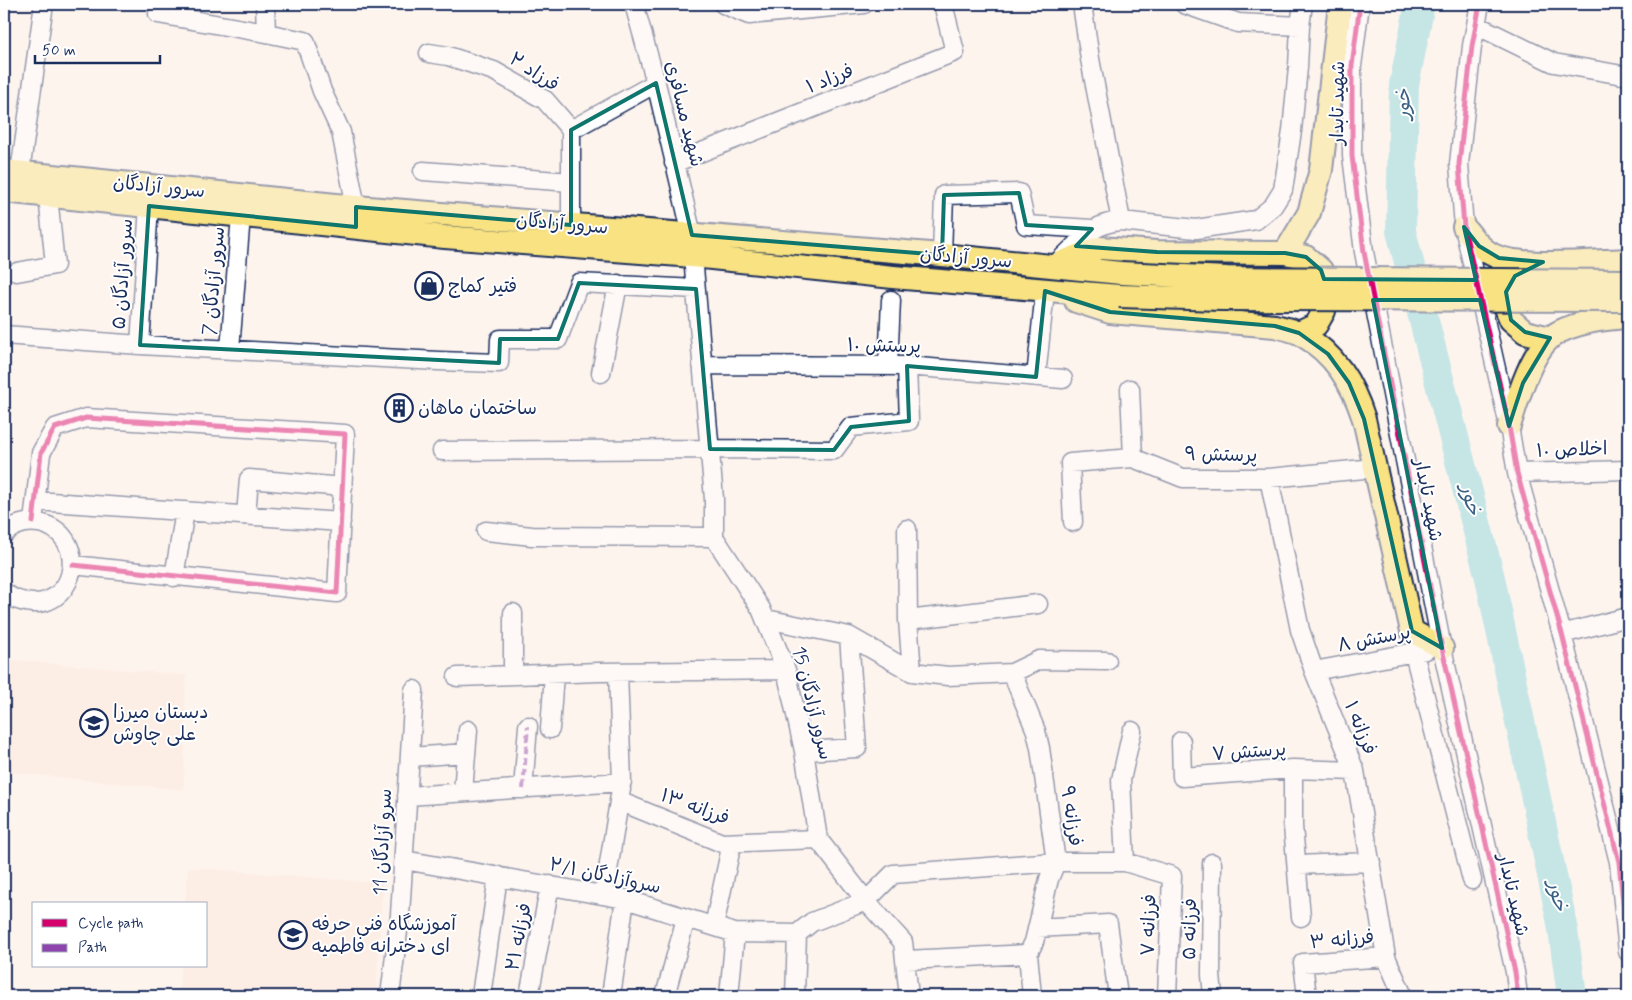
<svg xmlns="http://www.w3.org/2000/svg" width="1632" height="1000" font-family="Mynerve,'Playpen Sans Arabic',sans-serif">
<style>
.built{fill:#fde7da}
.lines{fill:none;stroke-linecap:round;stroke-linejoin:round}
.river{stroke:#83d4dc;stroke-width:30}
.minor-casing{stroke:#1b2f5e;stroke-width:21}
.major-casing{stroke:#1b2f5e;stroke-width:26}
.minor{stroke:#fff;stroke-width:18}
.major{stroke:#f8e281;stroke-width:22}
.major-bridge-casing{stroke:#1b2f5e;stroke-width:26;stroke-linecap:butt}
.major-bridge{stroke:#f8e281;stroke-width:22}
.quiet{stroke:#8e44ad;stroke-width:4;stroke-dasharray:8 4;stroke-linecap:butt}
.cycleway-casing{stroke:#fff;stroke-width:8}
.cycleway{stroke:#d6006c;stroke-width:5}
.marked{fill:none;stroke:#0f766e;stroke-width:4;stroke-linejoin:round}
.labels{text-anchor:middle;dominant-baseline:central;stroke-width:4;stroke-linejoin:round;paint-order:stroke}
.street-label{font-size:19px;fill:#1b2f5e;stroke:#fff}
.poi-label{font-size:19px;fill:#1b2f5e;stroke:#fff;text-anchor:start}
.water-label{font-size:20px;font-style:italic;fill:#3a6184;stroke:#fff}
</style>
<rect width="100%" height="100%" fill="#fef4ee"/>
<filter id="ink" filterUnits="userSpaceOnUse"><feTurbulence type="fractalNoise" baseFrequency=".02" numOctaves="2"/><feDisplacementMap in="SourceGraphic" scale="10" xChannelSelector="R" yChannelSelector="G"/><feConvolveMatrix kernelMatrix="1 2 1 2 8 2 1 2 1" color-interpolation-filters="sRGB"/></filter>
<g filter="url(#ink)">
<path class="built" d="M4,659l182,16 -2,115 -180,-18z
M188,867l195,16 -7,113h-198l3,-30h25v-62h-21z"/>
<g class="lines">
<path class="river" d="M1420,4l-16,81 -3,146 89,347 72,345 10,73"/>
<defs>
<path id="minor" d="M265,4l1,29 39,8 17,50 19,41 15,75
M634,4l22,79 36,152
M723,4l26,11 115,-11
M1082,4l8,55 31,162
M1184,4l54,19 62,3
M1360,4l-8,62v90l12,96 78,396 73,324 3,24
M1480,4l-8,42 -13,118 5,63 45,199 8,47 45,161 57,228 9,90
M158,14l108,19
M1476,25l78,38 74,13
M429,53l19,3 46,15 51,29 26,30 85,-47
M674,163l281,-111 -12,-48
M423,171l148,11
M20,172l24,-168
M571,225v-95
M942,255l2,-60 75,-2 7,32 66,4
M693,256l21,243v38l47,72 25,61 18,81 14,88 48,62 37,41 6,54
M1061,259c20,-18 31,-36 60,-38l75,8 60,-9 17,-14 10,-16 9,-59 6,-64 2,-41 3,-22
M17,272l38,-7 -7,-69
M4,335l136,10 298,16 61,2 1,-24h58l21,-56 117,6
M140,345l9,-139
M230,349l11,-133
M702,365l205,1 156,13
M888,366l3,-66
M601,373l17,-89
M1036,377l9,-86
M1130,389l3,69
M442,451l268,-2 124,1 17,-23 58,-6 -2,-55
M1517,473l111,-3
M1269,478l31,152 14,41 41,100 31,186 17,39
M36,501l305,21
M246,515l3,-36 94,8
M33,522l8,-69 14,-25 31,-10 259,16 -8,159 -264,-28
M1073,522l-3,-59 63,-5 50,20h86l106,-10
M907,529l1,91 4,52
M486,531l46,5 182,1
M4,534c9,-9 22,-13 35,-11 49,10 40,82 -7,80 -12,-1 -20,-4 -28,-11
M174,577l11,-66
M766,619l83,17 63,36 36,4 64,-3 27,-13 68,1
M908,620l130,-16
M1562,634l66,-17
M1414,653l58,227
M1314,671l112,-21
M1012,673l24,58 4,17 16,114 -7,17 -15,63 -6,12 4,42
M513,675v-62
M457,677l142,-5 187,-2
M550,729l4,-55
M1181,741l1,36 111,-8 62,2
M804,751l53,-3 -8,-112
M410,757l56,-4
M1293,769v57l8,91
M523,789l5,-63
M463,792l5,-62
M407,796l215,-14 -4,-110
M619,801l103,42 96,-4
M404,860l221,39 110,34 62,1
M1125,862l47,14 -5,120
M1212,863l-1,112 2,21
M1297,865l74,-3
M604,895l17,-106
M714,926l18,-83
M1037,928l71,-4 10,72
M906,960l122,-6
M390,996l10,-81 14,-225
M481,996l17,-120
M529,996l21,-111
M611,996l14,-97
M665,996l21,-78
M729,996l6,-63
M795,996l2,-62 15,-12 54,-21 27,-27 163,-12h69l-4,-82 11,-49
M1307,996l-4,-33 83,-6"/>
<path id="major" d="M4,171l352,36 586,48 179,18
M4,191l441,46 248,19 200,21 226,19
M1464,227c8,10 15,21 27,27 27,15 104,7 137,6
M1285,253l21,4 15,13 6,19 -3,22 -8,14 -17,8
M1058,264l41,-16 58,4 128,1 24,-40 12,-43 19,-166
M1511,282l-5,10v16l5,12 14,12 25,6
M1076,301l34,11 165,14c8,2 18,4 26,8 34,20 51,48 63,85l48,212 30,17
M1509,426c8,-25 21,-72 42,-89 18,-14 55,-19 77,-20"/>
</defs>
<use href="#minor" class="minor-casing"/>
<use href="#major" class="major-casing"/>
<use href="#minor" class="minor"/>
<use href="#major" class="major"/>
<defs>
<path id="major-bridge" d="M1121,273l106,5 401,3
M1119,296l103,3 406,1"/>
</defs>
<use href="#major-bridge" class="major-bridge-casing"/>
<use href="#major-bridge" class="major-bridge"/>
<path class="quiet" d="M523,789l5,-63"/>
<defs>
<path id="cycleway" d="M1360,4l-8,62v90l12,96 78,396 73,324 3,24
M1480,4l-8,42 -13,118 5,63 45,199 8,47 45,161 57,228 9,90
M33,522l8,-69 14,-25 31,-10 259,16 -8,159 -264,-28"/>
</defs>
<use href="#cycleway" class="cycleway-casing"/>
<use href="#cycleway" class="cycleway"/>
</g>
</g>
<path d="M0 0H1632V1000H0ZM656,83l36,152 250,20 2,-60 75,-2 7,32 66,4 -16,17 81,6 128,1 21,4 15,13 3,9 152,1 -12,-53 15,19 20,12 44,4 -28,14 -9,16 5,28 14,12 25,6 -27,45 -14,43 -29,-126h-107l69,348 -30,-17 -48,-212 -15,-36 -21,-29 -29,-21 -24,-7 -165,-14 -65,-21 -9,86 -129,-11 2,55 -58,6 -17,23 -124,-1 -14,-160 -117,-6 -21,56h-58l-1,24 -359,-18 9,-139 207,21v-20l215,18v-95z" fill="#fef4ee" fill-opacity=".55" fill-rule="evenodd"/>
<path class="marked" d="M656,83l36,152 250,20 2,-60 75,-2 7,32 66,4 -16,17 81,6 128,1 21,4 15,13 3,9 152,1 -12,-53 15,19 20,12 44,4 -28,14 -9,16 5,28 14,12 25,6 -27,45 -14,43 -29,-126h-107l69,348 -30,-17 -48,-212 -15,-36 -21,-29 -29,-21 -24,-7 -165,-14 -65,-21 -9,86 -129,-11 2,55 -58,6 -17,23 -124,-1 -14,-160 -117,-6 -21,56h-58l-1,24 -359,-18 9,-139 207,21v-20l215,18v-95z"/>
<defs>
<symbol id="shop-ring" viewBox="-11 -11 22 22"><circle r="9.5" fill="#fff" stroke="#1b2f5e" stroke-width="1.5"/><path d="M-5-2.5h2.3a2.7 3.5 0 0 1 5.4 0H5L5.5 6h-11ZM-1.5-2.5h3a1.5 2.3 0 0 0-3 0Z" fill="#1b2f5e"/></symbol>
<symbol id="building-ring" viewBox="-11 -11 22 22"><circle r="9.5" fill="#fff" stroke="#1b2f5e" stroke-width="1.5"/><path d="M-4-6H4V6H1V3H-1V6H-4ZM-2.5-4.3h1.7v1.8h-1.7ZM.8-4.3h1.7v1.8H.8ZM-2.5-1h1.7V.8h-1.7ZM.8-1h1.7V.8H.8Z" fill="#1b2f5e"/></symbol>
<symbol id="school-ring" viewBox="-11 -11 22 22"><circle r="9.5" fill="#fff" stroke="#1b2f5e" stroke-width="1.5"/><path d="M0-5L7-2L0 1L-7-2ZM-4 1L0 2.5L4 1V4Q0 6-4 4Z" fill="#1b2f5e"/></symbol>
</defs>
<g fill-rule="evenodd">
<use href="#shop-ring" x="413" y="270" width="32" height="32"/>
<use href="#building-ring" x="383" y="392" width="32" height="32"/>
<use href="#school-ring" x="78" y="707" width="32" height="32"/>
<use href="#school-ring" x="277" y="919" width="32" height="32"/>
</g>
<g class="labels">
<g class="street-label">
<text transform="translate(534 72) rotate(33)">فرزاد ۲</text>
<text transform="translate(830 79) rotate(-22)">فرزاد ۱</text>
<text transform="translate(1338 103) rotate(-89)">شهید تابدار</text>
<text transform="translate(684 114) rotate(76)">شهید مسافری</text>
<text transform="translate(159 187) rotate(6)">سرور آزادگان</text>
<text transform="translate(562 224) rotate(5)">سرور آزادگان</text>
<text transform="translate(966 258) rotate(5)">سرور آزادگان</text>
<text transform="translate(123 274) rotate(-86)">سرور آزادگان ۵</text>
<text transform="translate(214 281) rotate(-85)">سرور آزادگان 7</text>
<text transform="translate(884 346) rotate(1)">پرستش ۱۰</text>
<text transform="translate(1572 450) rotate(-2)">اخلاص ۱۰</text>
<text transform="translate(1221 455) rotate(1)">پرستش ۹</text>
<text transform="translate(1428 500) rotate(79)">شهید تابدار</text>
<text transform="translate(1374 639) rotate(-11)">پرستش ۸</text>
<text transform="translate(812 703) rotate(76)">سرور آزادگان 15</text>
<text transform="translate(1360 728) rotate(68)">فرزانه ۱</text>
<text transform="translate(1249 752) rotate(-4)">پرستش ۷</text>
<text transform="translate(695 807) rotate(20)">فرزانه ۱۳</text>
<text transform="translate(1071 816) rotate(82)">فرزانه ۹</text>
<text transform="translate(383 842) rotate(-87)">سرو آزادگان 11</text>
<text transform="translate(605 876) rotate(12)">۲/۱ سروآزادگان</text>
<text transform="translate(1513 895) rotate(77)">شهید تابدار</text>
<text transform="translate(1149 925) rotate(-88)">فرزانه ۷</text>
<text transform="translate(1190 929) rotate(-89)">فرزانه ۵</text>
<text transform="translate(519 937) rotate(-79)">فرزانه ۲۱</text>
<text transform="translate(1342 940) rotate(-5)">فرزانه ۳</text>
</g>
<g class="poi-label">
<text x="448" y="286">فتیر کماج</text>
<text x="418" y="408">ساختمان ماهان</text>
<text x="113" y="712">دبستان میرزا<tspan x="113" dy="22">علی چاوش</tspan></text>
<text x="312" y="924">آموزشگاه فنی حرفه<tspan x="312" dy="22">ای دخترانه فاطمیه</tspan></text>
</g>
<g class="water-label">
<text transform="translate(1404 104) rotate(-88)">خور</text>
<text transform="translate(1470 500) rotate(76)">خور</text>
<text transform="translate(1557 896) rotate(78)">خور</text>
</g>
</g>
<rect width="1632" height="1000" fill="none" stroke="#fff" stroke-width="20"/>
<rect x="10" y="10" width="1612" height="980" fill="none" stroke="#1b2f5e" stroke-width="2" filter="url(#ink)"/>
<rect x="32" y="902" width="175" height="65" fill="#ffffff" stroke="#a4acbf"/>
<rect x="42" y="919" width="25" height="8" fill="#d6006c" stroke="#a4acbf"/>
<text x="78" y="928" font-size="15" fill="#1b2f5e">Cycle path</text>
<rect x="42" y="944" width="25" height="8" fill="#8e44ad" stroke="#a4acbf"/>
<text x="78" y="952" font-size="15" fill="#1b2f5e">Path</text>
<path d="M35 55v8h125v-8" fill="none" stroke="#1b2f5e" stroke-width="2.5"/>
<text x="42" y="55" font-size="15" fill="#1b2f5e" stroke="#ffffff" stroke-width="4" paint-order="stroke">50 m</text>
</svg>
